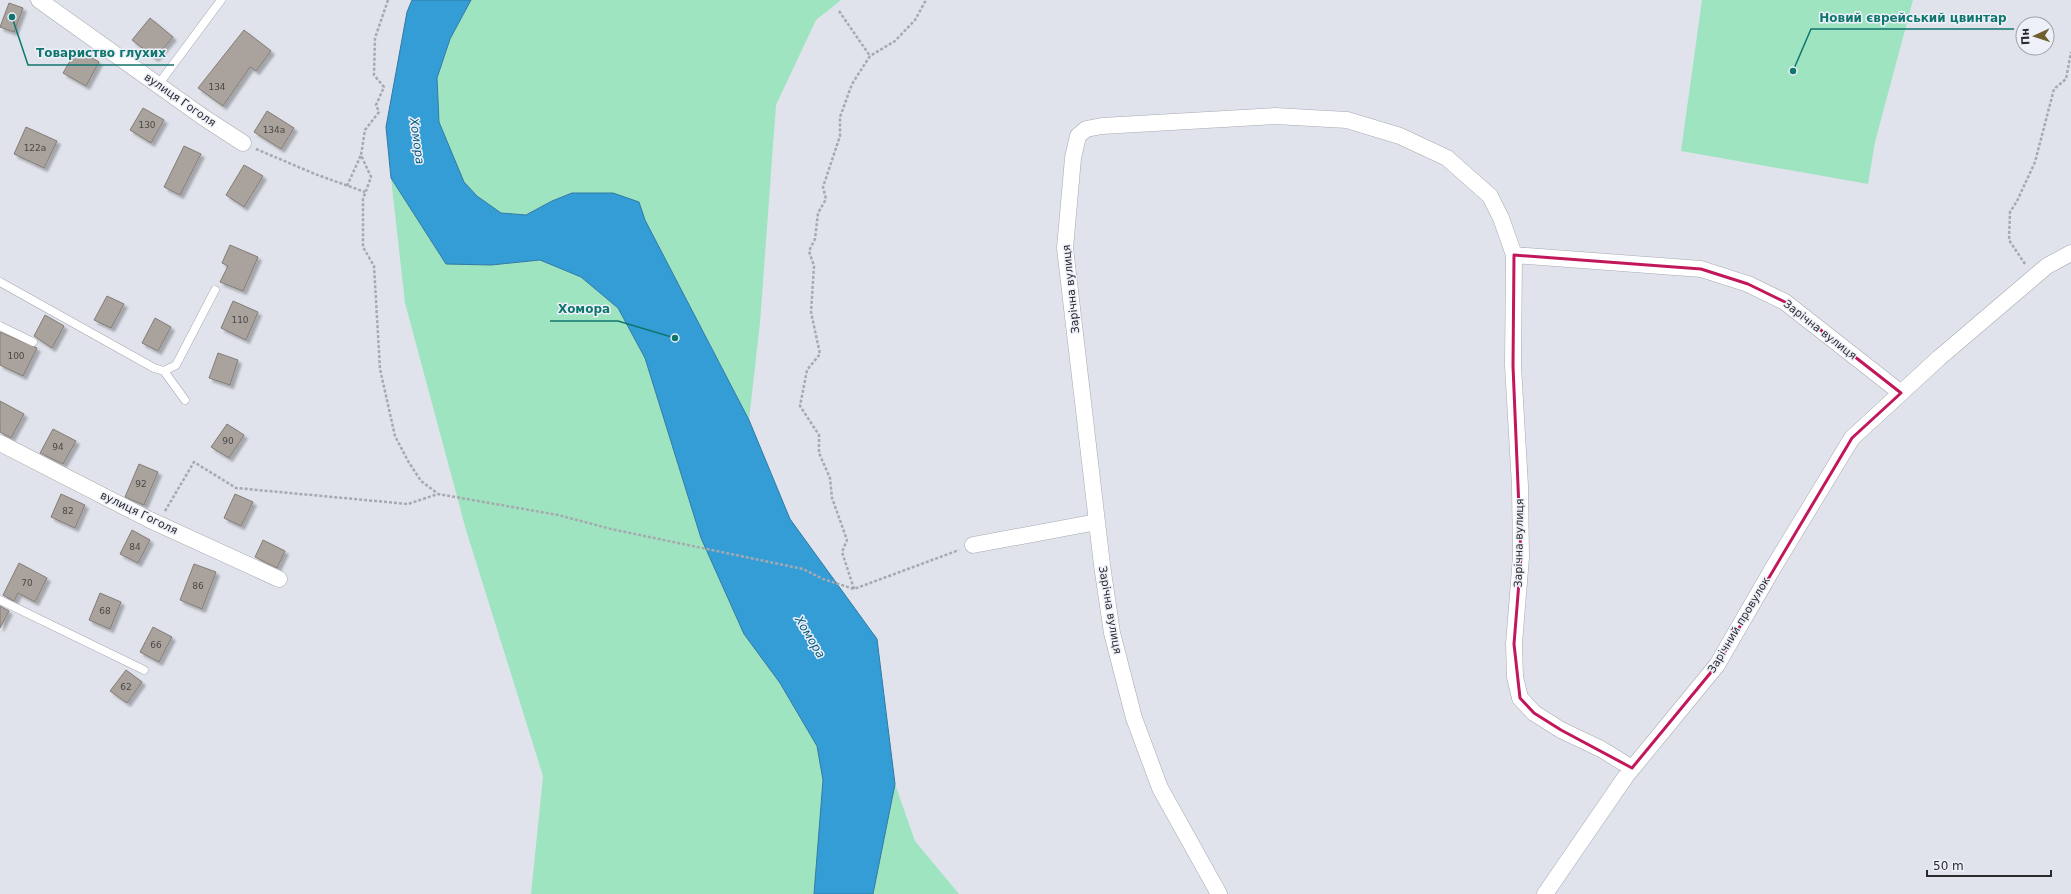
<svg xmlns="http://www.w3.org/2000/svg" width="2071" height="894" font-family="'DejaVu Sans',sans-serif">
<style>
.green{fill:#9fe4c1}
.water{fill:#349dd6;stroke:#317aa3}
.building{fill:#aaa29c;stroke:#837c76;filter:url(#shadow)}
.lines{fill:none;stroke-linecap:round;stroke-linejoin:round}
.service-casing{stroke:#a7a9b2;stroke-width:9}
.minor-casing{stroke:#a7a9b2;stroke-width:17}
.path{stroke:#a7a9b0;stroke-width:2.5;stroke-dasharray:3 2;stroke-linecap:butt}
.service{stroke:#fff;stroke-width:8}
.minor{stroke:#fff;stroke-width:16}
.marked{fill:none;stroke:#c2185b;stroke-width:3;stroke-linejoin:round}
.labels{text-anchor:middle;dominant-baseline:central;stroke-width:3;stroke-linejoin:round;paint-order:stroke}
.number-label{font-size:9px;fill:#494849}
.street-label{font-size:11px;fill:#292a2d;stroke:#edf0f9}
.water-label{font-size:12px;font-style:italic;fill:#05587e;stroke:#edf0f9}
.leader{fill:none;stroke:#0f766e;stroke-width:1.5}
.callout-dot{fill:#0f766e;stroke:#edf0f9;stroke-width:1.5}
.callout-label{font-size:12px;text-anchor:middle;font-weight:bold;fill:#0f766e;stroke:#edf0f9;stroke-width:3;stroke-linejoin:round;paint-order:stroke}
</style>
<defs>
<filter id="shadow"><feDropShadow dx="3.5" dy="3.5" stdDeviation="1" flood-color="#0004"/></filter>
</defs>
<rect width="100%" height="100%" fill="#e0e3eb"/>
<path class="green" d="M471,0h370l-25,20 -40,85 -16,218 -11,97 -104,-200 -6,-18 -67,-9 -20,8 -26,14 -25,-2 -24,-17 -13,-14 -25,-60 -2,-44 13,-39z
M1702,0h211l-38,142 -7,42 -187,-33z
M391,178l55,86 45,1 49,-5 41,17 37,31 27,50 56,180 43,96 36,49 37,63 6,34 -9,114h-283l12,-118 -77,-246 -61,-227z
M895,784l20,57 44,53h-86z"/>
<path class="water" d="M412,0h59l-21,39 -13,39 2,44 25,60 13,14 24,17 25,2 26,-14 20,-8h41l26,9 6,18 104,200 41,99 87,120 18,145 -22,110h-59l9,-114 -6,-34 -37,-63 -36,-49 -43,-96 -56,-180 -27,-50 -37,-31 -41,-17 -49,5 -45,-1 -55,-86 -5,-51 21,-115z"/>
<path class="building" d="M9,3l14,5 -9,24 -14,-5z
M150,18l23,19 -18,21 -23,-18z
M244,30l27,21 -15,20 -6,-4 -27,39 -25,-18z
M77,49l22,13 -13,24 -23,-13z
M143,108l21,12 -13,23 -21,-13z
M267,111l27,17 -13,21 -27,-17z
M26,127l31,14 -13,27 -30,-14z
M184,146l17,8 -21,41 -16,-8z
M244,165l19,11 -19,31 -18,-12z
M230,245l28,12 -15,34 -23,-9 8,-16 -6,-3z
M107,296l17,8 -13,24 -17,-8z
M233,301l25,11 -12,28 -25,-12z
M45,315l19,11 -12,22 -18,-12z
M155,318l16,9 -13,24 -16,-8z
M0,332l37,16 -14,28 -23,-11z
M218,353l20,7 -8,25 -21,-7z
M0,401l24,13 -13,24 -11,-6z
M227,424l17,11 -15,23 -18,-11z
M53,429l23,12 -13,23 -23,-11z
M139,464l19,8 -14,33 -19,-8z
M61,494l24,11 -10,23 -24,-11z
M235,494l18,8 -12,24 -17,-8z
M132,530l18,10 -12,23 -18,-9z
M263,540l22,11 -8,17 -22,-11z
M19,563l28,15 -12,24 -17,-9 -4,8 -11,-6z
M194,564l22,8 -14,37 -22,-9z
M100,593l21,9 -11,27 -21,-9z
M0,606l9,5 -9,17z
M153,627l19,10 -13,25 -19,-10z
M126,670l16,12 -15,21 -17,-12z"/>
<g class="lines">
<defs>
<path id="service" d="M158,85l63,-85
M0,282l154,86 10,3 12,-6 39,-75
M0,326l33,16
M164,371l21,29
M0,600l144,70"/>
<path id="minor" d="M39,0l164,117 40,26
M1514,255l187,14 47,15 37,18 116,91
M0,443l150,77 129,59
M973,545l124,-23
M1219,894l-59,-106 -26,-70 -22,-85 -10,-68 -37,-317 8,-90 5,-22 8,-7 16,-3 173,-10 72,4 53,16 47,22 43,38 11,22 13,37 -1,111 7,120 1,71 -7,87 1,33 5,21 14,15 27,17 40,19 31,19
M1545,894l81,-118 91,-111 56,-97 79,-130 87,-80 95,-81 13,-11 24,-13"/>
</defs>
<use href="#service" class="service-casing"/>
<use href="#minor" class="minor-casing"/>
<path class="path" d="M388,0l-13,38 -1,37 10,12 -8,18 3,7 -14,18 -4,25 10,22 -8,22v48l11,19 6,103 15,67 13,25 13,20 16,12
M839,11l31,45
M256,149l59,25 50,18
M347,186l14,-31
M2025,264l-16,-24 1,-28 7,-11 18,-39 19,-73 12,-10 5,-27
M165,511l29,-49 42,26 172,16 30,-10 120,21 53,14 192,40 20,10 31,10 105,-39
M854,589l-12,-37 5,-12 -15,-42 -2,-20 -11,-25v-18l-19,-29 7,-36 13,-16 -9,-42 3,-46 -5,-15 6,-12 3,-26 8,-14 -3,-12 17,-51v-19l12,-33 18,-28 25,-15 20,-21 11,-20"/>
<use href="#service" class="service"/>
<use href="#minor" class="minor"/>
</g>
<path class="marked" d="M1514,255l187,14 47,15 37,18 116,91 -49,45 -135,227 -85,103 -71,-38 -27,-17 -14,-15 -6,-54 7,-87 -8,-191z"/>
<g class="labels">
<g class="number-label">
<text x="217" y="87">134</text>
<text x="147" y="125">130</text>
<text x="274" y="130">134а</text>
<text x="35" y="148">122а</text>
<text x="240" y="320">110</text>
<text x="16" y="356">100</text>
<text x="228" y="441">90</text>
<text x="58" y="447">94</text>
<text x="141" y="484">92</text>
<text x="68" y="511">82</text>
<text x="135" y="547">84</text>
<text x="27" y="583">70</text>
<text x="198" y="586">86</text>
<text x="105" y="611">68</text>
<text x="156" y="645">66</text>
<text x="126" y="687">62</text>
</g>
<g class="street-label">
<text transform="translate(180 100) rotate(35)">вулиця Гоголя</text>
<text transform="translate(1071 289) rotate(-96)">Зарічна вулиця</text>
<text transform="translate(1820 330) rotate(38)">Зарічна вулиця</text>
<text transform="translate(139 513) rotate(26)">вулиця Гоголя</text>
<text transform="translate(1519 543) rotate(-89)">Зарічна вулиця</text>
<text transform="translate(1110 610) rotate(80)">Зарічна вулиця</text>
<text transform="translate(1739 625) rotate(-59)">Зарічний провулок</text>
</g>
<g class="water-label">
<text transform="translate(417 141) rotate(82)">Хомора</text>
<text transform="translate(810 637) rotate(59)">Хомора</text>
</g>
</g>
<path class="leader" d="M1793 71L1811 29H2014M12 17L28 65H174M675 338L618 321H550"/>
<g class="callout-dot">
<circle cx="1793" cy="71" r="4"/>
<circle cx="12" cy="17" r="4"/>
<circle cx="675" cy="338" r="4"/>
</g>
<g class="callout-label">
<text x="1913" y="22">Новий єврейський цвинтар</text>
<text x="101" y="57">Товариство глухих</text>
<text x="584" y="313">Хомора</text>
</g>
<g transform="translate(2035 36) rotate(267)"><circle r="19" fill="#edf0f9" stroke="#9fa1a7"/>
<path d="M0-3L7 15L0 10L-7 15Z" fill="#6f602e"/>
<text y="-6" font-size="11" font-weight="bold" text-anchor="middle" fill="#292a2d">Пн</text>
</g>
<path d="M1927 870v6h124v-6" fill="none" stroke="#292a2d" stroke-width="2"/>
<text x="1933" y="870" font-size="12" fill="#292a2d" stroke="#edf0f9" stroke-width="3" paint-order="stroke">50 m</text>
</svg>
